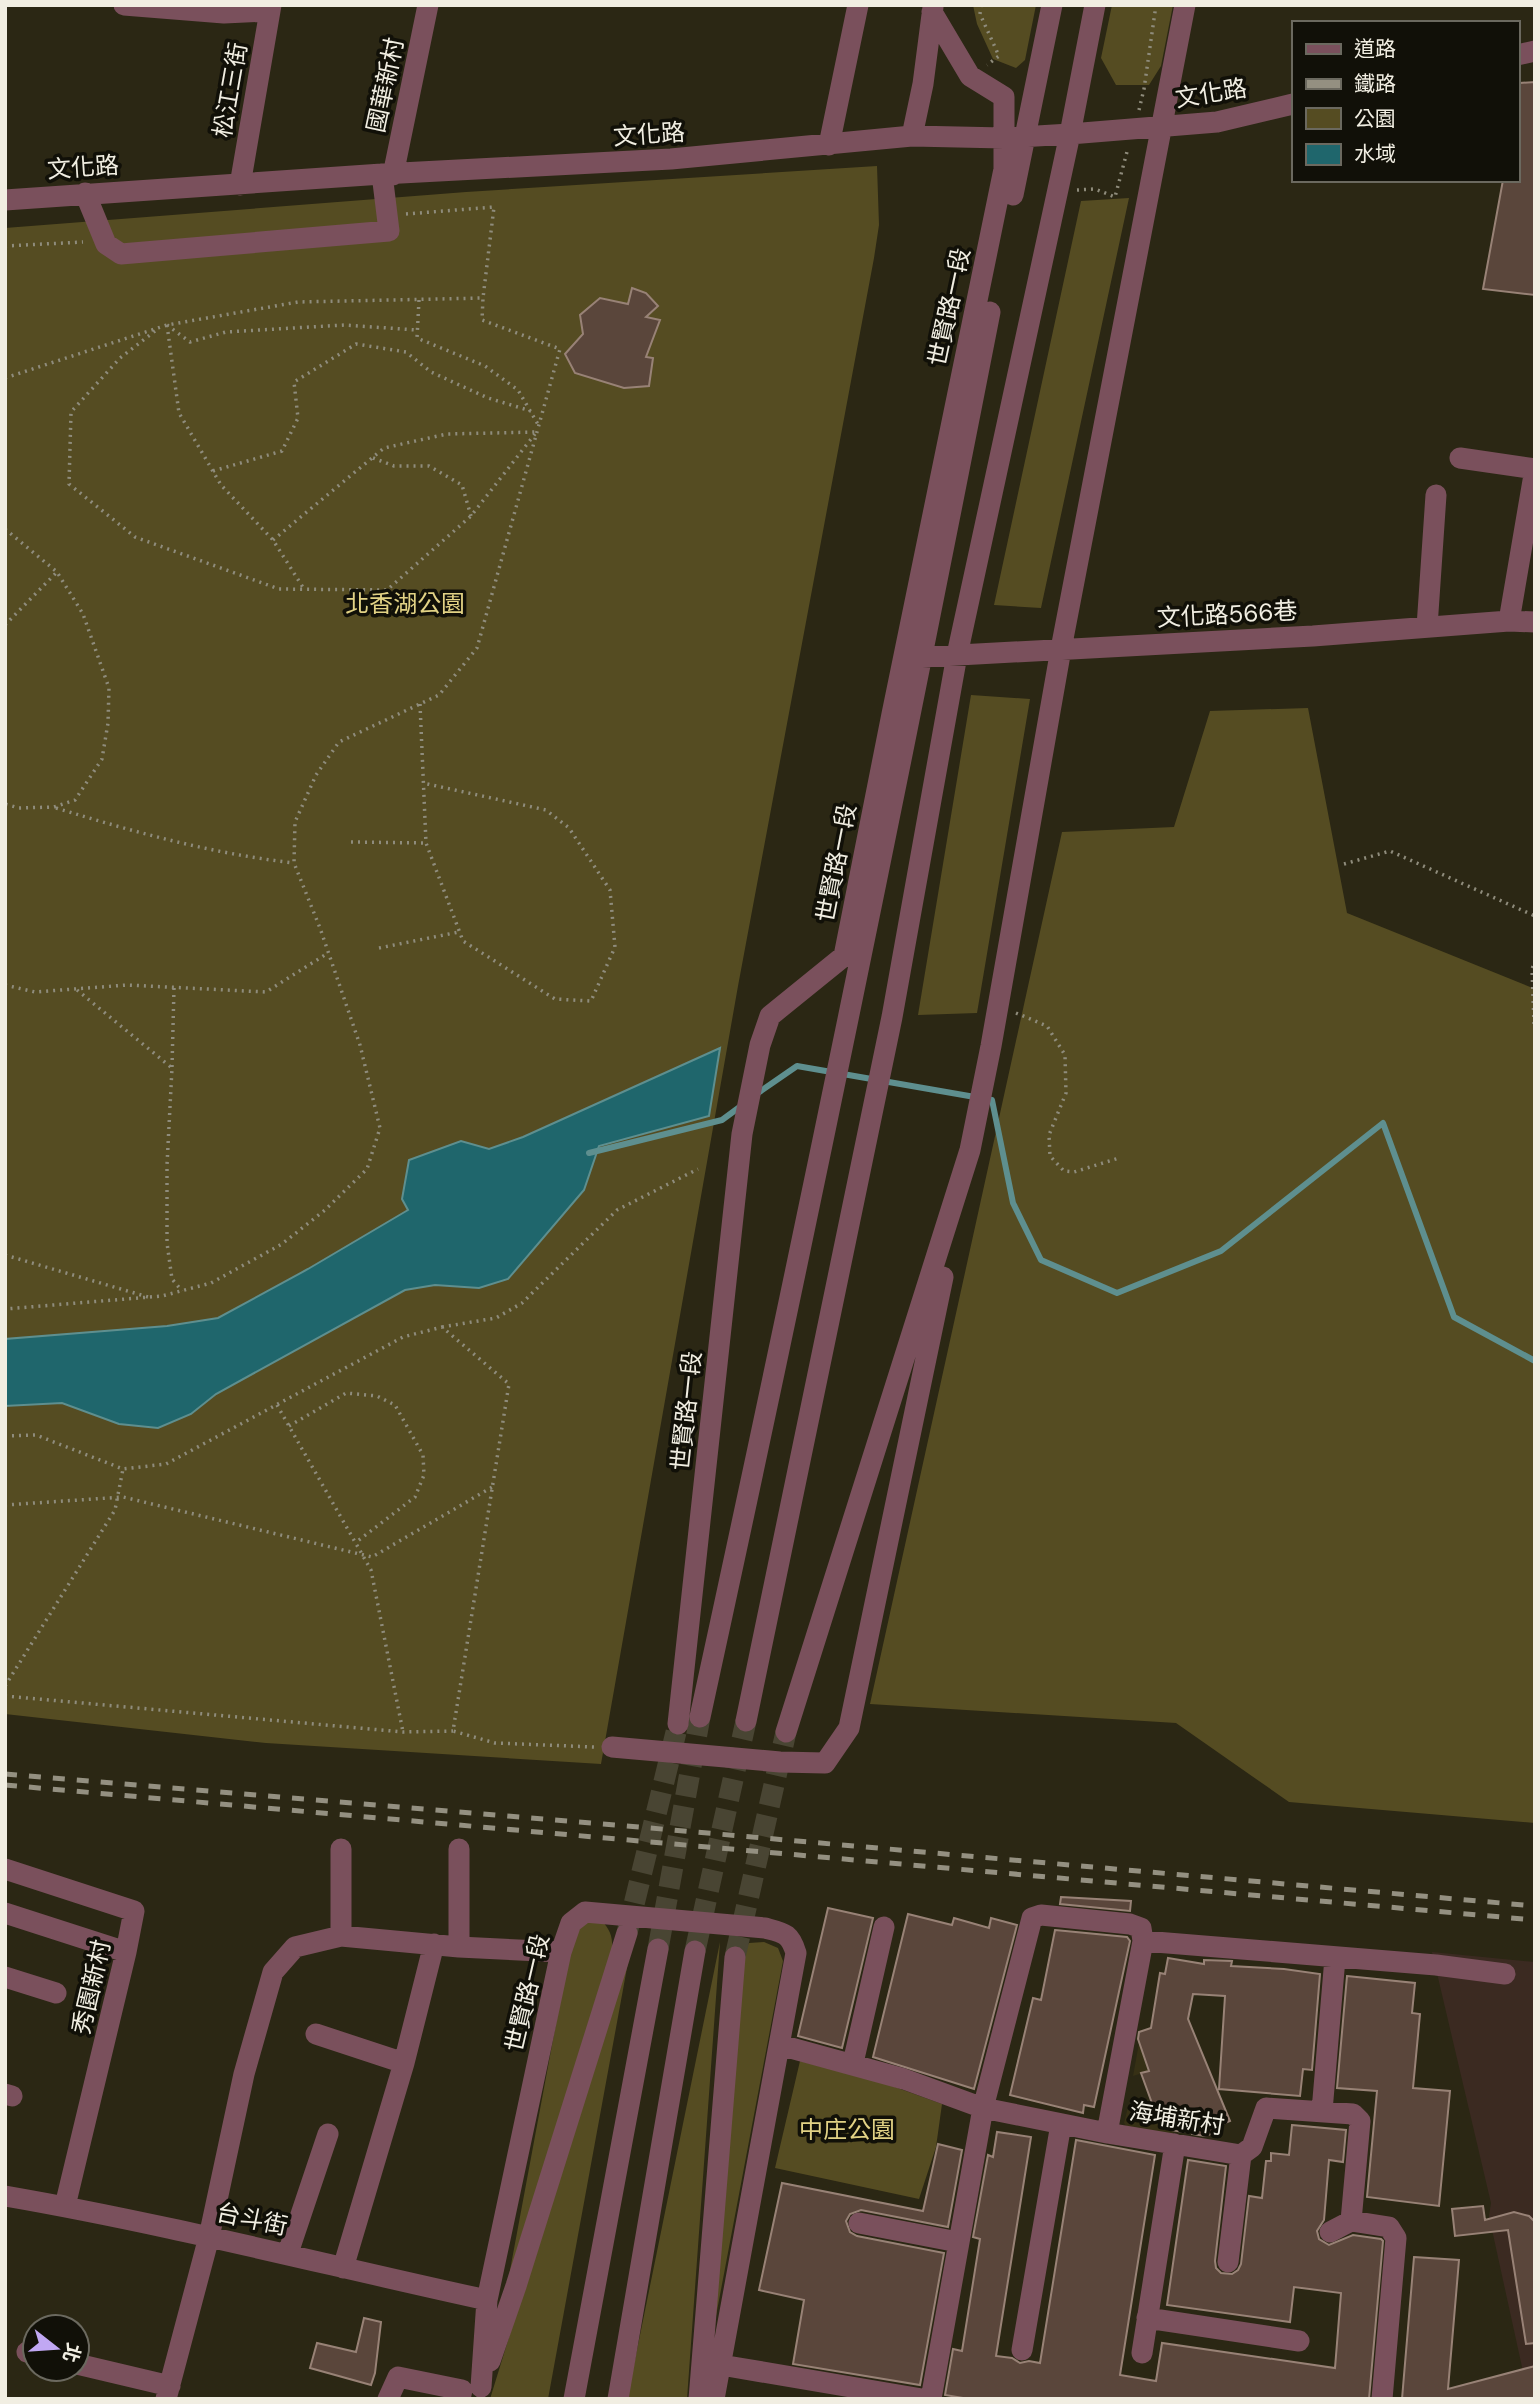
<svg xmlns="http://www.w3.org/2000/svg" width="1540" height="2404" font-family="'DM Sans','Noto Sans TC',sans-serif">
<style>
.built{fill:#363015}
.medical{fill:#3b2a21}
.green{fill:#554c22}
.water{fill:#1f666c;stroke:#5e8f8f;stroke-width:2}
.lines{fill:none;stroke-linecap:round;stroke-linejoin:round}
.stream{stroke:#5e8f8f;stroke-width:6}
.building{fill:#5a463b;stroke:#988276;stroke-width:2}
.minor-tunnel{stroke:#494533;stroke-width:21;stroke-dasharray:21 10;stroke-linecap:butt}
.path{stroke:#8f8c7c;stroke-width:3.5;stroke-dasharray:2 5;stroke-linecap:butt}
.minor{stroke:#7a505c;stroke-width:21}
.rail{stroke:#949081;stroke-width:5;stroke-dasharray:12 12;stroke-linecap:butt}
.labels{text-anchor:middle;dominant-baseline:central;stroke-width:7;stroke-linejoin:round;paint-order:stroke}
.street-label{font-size:24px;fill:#f1eee2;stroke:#111008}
.park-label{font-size:24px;fill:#e2d285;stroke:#111008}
</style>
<rect width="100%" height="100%" fill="#2b2714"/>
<path class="built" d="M1139,2043l10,28 -16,5z
M1162,2102l12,33 -43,-3 -7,-9 4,-16 7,2 17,-6 1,3z"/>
<path class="medical" d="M1432,1952l103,10v437h-6l-40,-183 2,-13z"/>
<path class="green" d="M973,5h63l-11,55 -9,8 -23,-9 -16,-35z
M1112,5h61l-12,61 -12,19h-33l-15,-27z
M877,166l2,59 -5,33 -136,728 -137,778 -335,-21 -261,-29v-1486l461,-36z
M1129,198l-88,410 -47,-3 87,-404z
M971,695l59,4 -53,314 -59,2z
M1308,708l39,205 188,76v834l-246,-21 -113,-79 -306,-19 192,-872 112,-5 36,-116z
M588,1921h14c9,10 11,17 10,31l-104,329 61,-327 10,-26z
M633,1935l-85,464h-58z
M720,1942l-33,457h-60z
M764,1942l14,6 5,13 -70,371 28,-376 8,-13z
M800,2061l81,21 61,22 -6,43 -17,52 -144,-31z"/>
<path class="water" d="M720,1048l-11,68 -110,30 -15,44 -76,89 -29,9 -44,-3 -30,5 -189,104 -25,20 -33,14 -39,-4 -57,-21 -57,3v-67l162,-13 51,-8 90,-49 100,-59 -6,-11 7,-39 52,-19 28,8 34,-12z"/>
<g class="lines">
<path class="stream" d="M755,1095l42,-29 195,34 21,103 28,57 76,33 104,-42 162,-128 71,194 81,44
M589,1153l133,-33 19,-14"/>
</g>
<path class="building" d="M1535,82v213l-52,-6 20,-109h14v-80l3,-17z
M632,288l14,5 12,13 -12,11 14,3 -14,37 7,1 -4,28 -25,2 -49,-15 -10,-19 18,-20 -3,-19 20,-17 28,6z
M1061,1897l70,4 -1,10 -70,-7z
M828,1908l45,10 -31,130 -44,-12z
M908,1914l44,11 2,-7 35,10 2,-10 26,7 -43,164 -101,-32z
M1055,1930l72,7 3,4 -36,166 -10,-2 -1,8 -73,-18 23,-97 8,2z
M1168,1958l36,6v-4l28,1 -1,5 53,3 36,5 -8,96 -9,-1 -3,27 -81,-7 6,-93 -32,-2 -5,25 42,102 -15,6 -1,6 -9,3 -13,-2v-5l-9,3 -11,-2 -10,-28 -9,4 -12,-33 8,-2 -11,-32 1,-7 12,-4 9,-55 5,1z
M1347,1976l68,7 -3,30 8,1 -7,74 37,3 -11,115 -72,-9 10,-106 -40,-3z
M1292,2125l54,5 -3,32 -14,-2 -5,60 -7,11 2,8 10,6 24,-10 28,4 2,2 -14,158h-400l-24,-4 8,-46 9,2 18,-112 -7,-2 15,-82 5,2 4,-25 34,5 -35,219 16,2 8,5 9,-2 11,2 36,-223 79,15 -35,220 36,6 6,-38 173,25 6,-75 -47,-6 -4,35 -123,-17 21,-145 38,6 -11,95 1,7 5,5 11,1 6,-4 3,-6 8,-68 13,2 4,-37h5v-8l18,2z
M938,2144l24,6 -14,77 -87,-17 -11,4 -4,7 4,11 7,4 87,17 -24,132 -127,-21 11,-64 -45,-10 23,-107 141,28z
M1483,2206l2,14 29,-8 15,4 6,6v121l-9,1 -18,-114 -53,6 -3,-27z
M1414,2257l45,3 -11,129 87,-23v33h-133z
M364,2318l17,4 -6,51 -4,12 -61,-17 7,-25 39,9z"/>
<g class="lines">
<path class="minor-tunnel" d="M627,1933l51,-209
M658,1949l42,-232
M695,1951l51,-230
M735,1957l51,-225"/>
<path class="path" d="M981,5l-1,9 19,42 -12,9
M1139,110l5,-21 12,-84
M1077,190l18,-1 20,8 13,-49
M406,214l88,-7 -11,91
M5,246l78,-4
M419,300l-2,38 68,28 33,24 21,36
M167,325l12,88 42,72 52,55 31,49
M167,325l23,17 36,-10 118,-7 73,5
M155,331l-35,27 -49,54 -2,72 66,53 144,52 108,1 84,-74 64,-82
M5,378l162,-53 131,-23 185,-4 -1,22 78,29 -83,299 -38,47 -100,47 -23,33 -21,47 -1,41 26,65 40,117 20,83 -13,41 -42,41 -43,34 -71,39 -49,13 -157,13
M373,458l21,8h35l33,19 9,31
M213,471l69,-20 16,-33 -4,-36 62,-38 50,8 25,20 57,26 43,13
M5,529l52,43 26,42 26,74 -1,35 -6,36 -27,41 -21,7 -35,1 -14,-4
M273,540l111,-92 63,-14 90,-2
M5,625l52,-53
M420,704l6,139 37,98 92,58 36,2 24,-54 -5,-57 -41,-62 -23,-18 -123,-27
M56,808c82,25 153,45 238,55
M351,842l75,1
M1344,864l46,-13 145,65
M379,948l80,-16
M5,985l30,7 92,-7 139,7 62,-39
M77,990l95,78 -5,97v78l5,36 10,12
M1016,1013l31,13 18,29 1,38 -17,42 1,21 14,15 10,1 45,-14
M1534,1024l-2,-55 3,-8
M172,1067l2,-79
M5,1255l143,42
M442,1327l54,-9 26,-15 95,-93 81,-41
M277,1405l94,165 32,162
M289,1426l57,-33 31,3 18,9 28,50 1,20 -9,22 -60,46
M5,1436l31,-1 87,34 43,-5 237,-127 39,-10 67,57 -56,347 42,12 99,4
M5,1505l118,-8 249,60 122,-71
M5,1686l110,-176 8,-41
M5,1696l398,36 50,-1"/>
<path class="minor" d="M124,5l100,8 46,-2
M1517,55l18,-4
M912,136l11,-52 10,-77
M829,145l29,-140
M393,175l35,-170
M240,185l31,-180
M85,193l21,51 15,10 268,-23 -7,-57
M1013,195l39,-190
M5,200l377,-26 289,-15 241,-23 92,2 66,-4 147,-12 76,-18
M1460,458l75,11
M1509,621l26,-152
M1427,627l9,-132
M922,657l391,-21 196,-15 26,1
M700,1717c102,-467 198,-935 290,-1405
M746,1721l146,-704 65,-362 113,-521 25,-129
M678,1724l64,-590 18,-89 10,-29 74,-60 48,-242 112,-545v-72l-34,-21 -38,-64
M786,1732l184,-582 21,-104 70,-397 124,-644
M612,1747l168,15 45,1 24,-35 94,-451
M459,1849v98
M5,1869l129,42 -8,41 -61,254
M5,1913l121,39
M341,1936v-87
M5,1977l51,16
M316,2034l88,29
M780,2045l124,34 79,29 124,25 134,22 11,-8 14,-39 87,6 7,7 -9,100 38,6 7,11 -14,161
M853,2063l31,-136
M5,2094l7,2
M1322,2111l13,-153
M1107,2133l36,-192 293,24 69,9
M5,2196c162,28 321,69 482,104
M859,2223l99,19
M1330,2232l21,-11
M288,2253l40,-119
M1228,2262l13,-107
M343,2268l61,-205 30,-119
M1147,2318l152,23
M1022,2350l39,-226
M27,2352l8,2
M1142,2353l33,-209
M490,2361l26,-75 111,-353
M77,2364l93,22
M721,2365l201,34
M481,2387l6,-87 74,-348 10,-29 14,-11 180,16c19,5 25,5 31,25l-82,446
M166,2399l43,-162 35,-163 29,-102 22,-25 46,-11 118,11 102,5
M388,2399l10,-22 64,13 -2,9
M574,2399l84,-450
M618,2399l77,-448
M699,2399l36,-442
M931,2399l52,-291 49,-190 9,-3 89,9 11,4 2,13"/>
<path class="rail" d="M5,1774l611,51 919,81
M5,1785l1530,135"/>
</g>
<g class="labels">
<g class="street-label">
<text transform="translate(385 85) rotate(-78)">國華新村</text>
<text transform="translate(230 90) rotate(-80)">松江三街</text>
<text transform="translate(1211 93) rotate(-9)">文化路</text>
<text transform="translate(649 134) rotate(-4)">文化路</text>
<text transform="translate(83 167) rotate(-4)">文化路</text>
<text transform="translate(949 307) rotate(-78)">世賢路一段</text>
<text transform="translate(1227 614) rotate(-3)">文化路566巷</text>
<text transform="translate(836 863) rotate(-79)">世賢路一段</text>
<text transform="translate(686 1411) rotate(-84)">世賢路一段</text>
<text transform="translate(91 1987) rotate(-77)">秀園新村</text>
<text transform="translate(527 1993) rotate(-77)">世賢路一段</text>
<text transform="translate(1177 2118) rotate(9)">海埔新村</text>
<text transform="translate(252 2219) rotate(12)">台斗街</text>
</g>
<g class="park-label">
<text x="405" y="603">北香湖公園</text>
<text x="847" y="2129">中庄公園</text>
</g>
</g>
<rect width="1540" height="2404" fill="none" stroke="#f1eee2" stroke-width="14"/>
<rect x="1292" y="21" width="228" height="161" fill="#111008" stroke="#6b695f" stroke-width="2"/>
<rect x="1306" y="44" width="35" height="10" fill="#7a505c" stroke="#6b695f" stroke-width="2"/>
<text x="1354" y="56" font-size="21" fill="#f1eee2">道路</text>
<rect x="1306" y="79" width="35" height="10" fill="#949081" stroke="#6b695f" stroke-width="2"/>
<text x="1354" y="91" font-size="21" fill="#f1eee2">鐵路</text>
<rect x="1306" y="108" width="35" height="21" fill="#554c22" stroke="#6b695f" stroke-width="2"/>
<text x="1354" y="126" font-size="21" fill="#f1eee2">公園</text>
<rect x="1306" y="144" width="35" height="21" fill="#1f666c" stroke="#6b695f" stroke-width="2"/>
<text x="1354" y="161" font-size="21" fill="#f1eee2">水域</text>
<g transform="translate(56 2348) rotate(107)"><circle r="33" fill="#111008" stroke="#6b695f" stroke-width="2"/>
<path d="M0-5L12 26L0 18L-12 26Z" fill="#c1a8f3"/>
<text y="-10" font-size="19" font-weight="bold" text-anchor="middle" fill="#f1eee2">北</text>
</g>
</svg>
